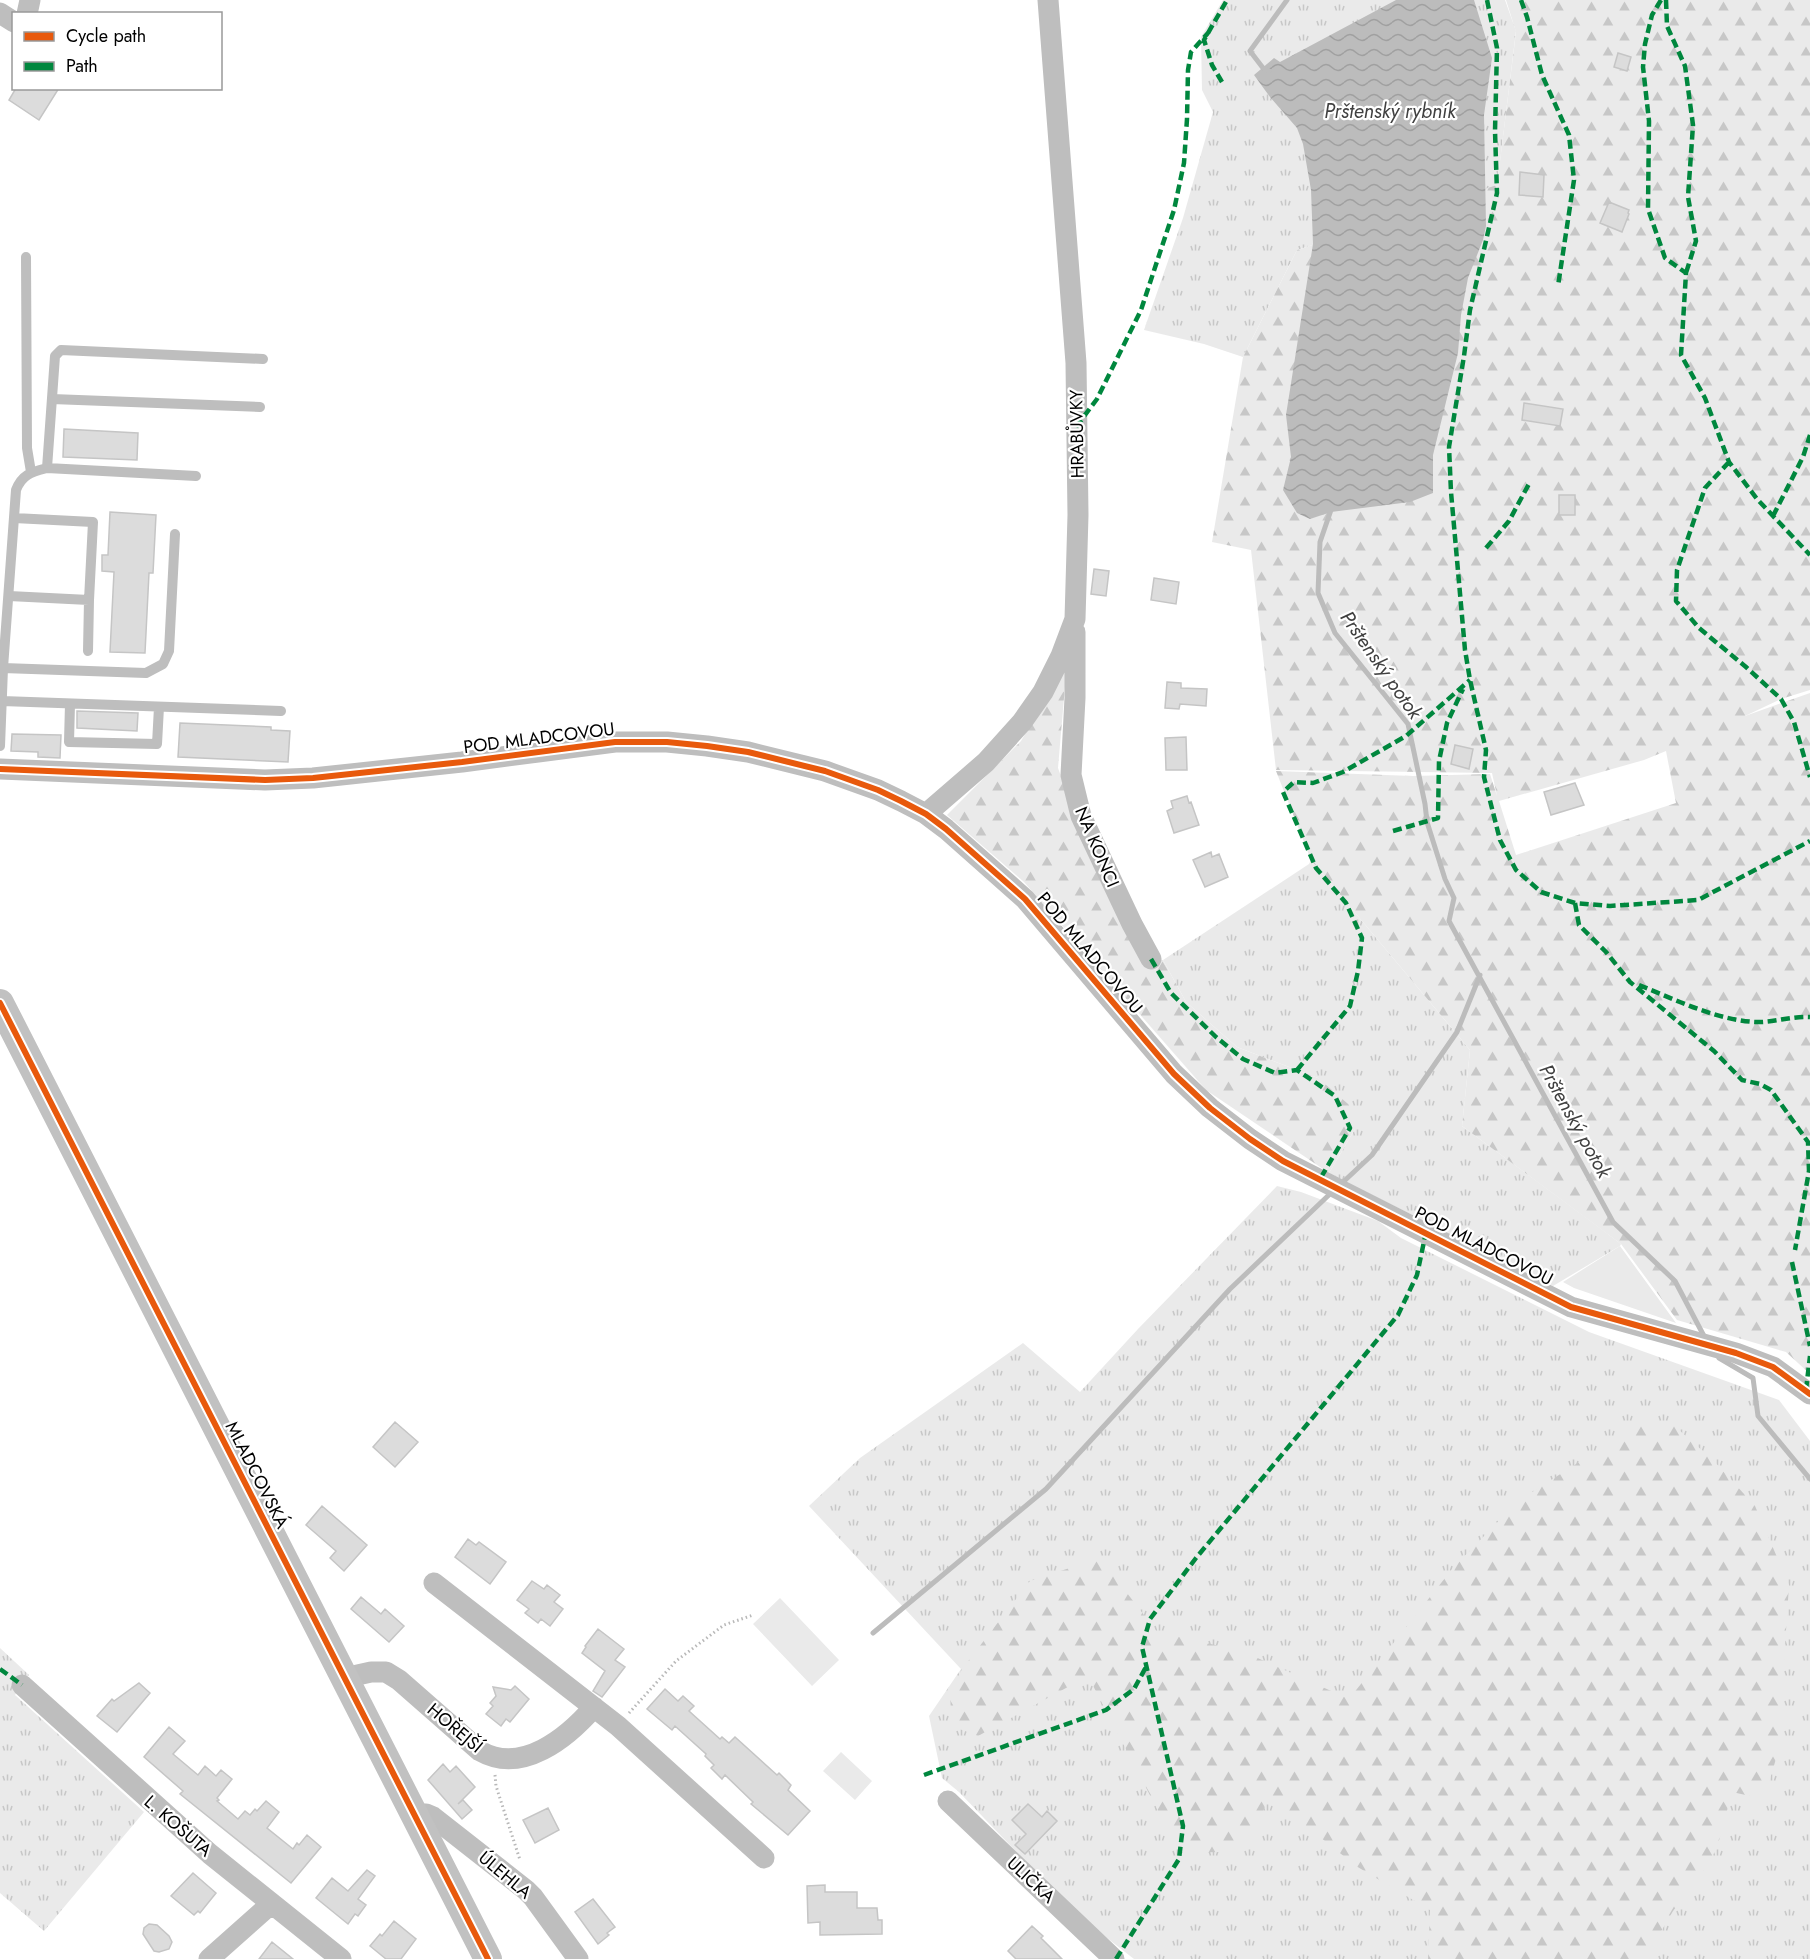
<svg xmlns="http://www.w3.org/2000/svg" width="1810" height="1959" font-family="Jost,sans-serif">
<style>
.grass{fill:url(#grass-tufts)}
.forest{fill:url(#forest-firs);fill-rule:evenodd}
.garden{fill:#eaeaea}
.water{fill:url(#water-waves)}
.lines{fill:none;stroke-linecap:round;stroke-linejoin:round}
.stream{stroke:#bcbcbc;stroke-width:5}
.building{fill:#dcdcdc;stroke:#c5c5c5;stroke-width:1.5}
.path{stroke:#b8b8b8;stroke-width:3;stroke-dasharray:1.5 3;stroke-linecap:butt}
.lane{stroke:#bebebe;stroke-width:10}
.street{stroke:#bebebe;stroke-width:21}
.secondary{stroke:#c1c1c1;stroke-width:28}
.quiet{stroke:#00873e;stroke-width:4.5;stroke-dasharray:9 4.5;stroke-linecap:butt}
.cycleway-casing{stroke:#fff;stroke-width:10}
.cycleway{stroke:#e8590c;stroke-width:6}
.labels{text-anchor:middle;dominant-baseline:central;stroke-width:4.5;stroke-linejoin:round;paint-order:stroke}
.street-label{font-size:18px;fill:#000;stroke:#fff}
.water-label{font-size:20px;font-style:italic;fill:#404040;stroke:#fff}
</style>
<defs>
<pattern id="grass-tufts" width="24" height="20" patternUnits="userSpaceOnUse" patternTransform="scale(1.5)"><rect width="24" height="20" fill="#eaeaea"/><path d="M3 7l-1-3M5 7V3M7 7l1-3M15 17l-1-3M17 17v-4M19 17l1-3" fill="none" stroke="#c7c7c7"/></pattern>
<pattern id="forest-firs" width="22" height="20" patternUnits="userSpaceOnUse" patternTransform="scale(1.5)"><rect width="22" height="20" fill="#eaeaea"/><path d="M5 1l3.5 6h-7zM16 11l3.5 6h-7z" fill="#c7c7c7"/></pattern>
<pattern id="water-waves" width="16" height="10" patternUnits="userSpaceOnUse" patternTransform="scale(1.5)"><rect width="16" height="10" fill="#bcbcbc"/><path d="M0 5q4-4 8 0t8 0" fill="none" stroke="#a0a0a0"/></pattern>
</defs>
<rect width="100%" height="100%" fill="#fff"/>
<path class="grass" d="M1223,0h282l11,31 -19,155 -200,64 -54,107 -39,-13 -60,-14 39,-112 30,-106 -11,-22 -1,-53z
M1311,860l159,190 -8,76 138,102 21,16 -1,2 -67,40 -224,-113 26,-44 -37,-51 -81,-31 -51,-45 -23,-42 146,-96z
M1277,1186l24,6 77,29 23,17 188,94 190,68 31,41v518h-676l-41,-32 -41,-38 -93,-97 -17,-14 -13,-62 32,-47 -152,-163 51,-48 163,-115 57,49 58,-63z
M0,1648l29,27 -14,20 129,117 -100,119 -44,-38z"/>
<path class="forest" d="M1506,0h304v690l-29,9 -36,17 65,-23v681l-24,-22 -109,-32 -56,-76 -159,-118 8,-76 -159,-190 -35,-89 137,5 77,-2 7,22 -5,-23 -216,-3 -25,-220 -39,-8 31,-185 54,-107 200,-65 19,-153zM1666,751l10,52 -160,52 -17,-54 145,-41z
M1067,663l-9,105 32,90 56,102h17l23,42 51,45 81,31 37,32v19l-26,44 -123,-83 -182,-208 -77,-67 74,-74z
M1642,1422h28l43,38 42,46 34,79 -11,167 -14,47 -32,-7 -15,56 -17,29 -27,34 -24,41 -1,7h-220l2,-49 -74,-44 -87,-70 -15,38 -34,18 -40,1 -92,-177 -110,60 -26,-10 -2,-31 12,-26 68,-88 70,-23 57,74 85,19 107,48 104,-131 65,-67z"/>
<path class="garden" d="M1620,1246l56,77 -102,-35 -11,-6z
M780,1598l59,62 -27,26 -59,-62z
M841,1752l31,29 -17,19 -32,-29z"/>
<path class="water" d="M1396,0h78l18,58 -8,57 2,111 -3,14 -15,38 -7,37 -3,38 -25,102v38l-23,9 -79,10 -21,7 -13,-6 -14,-23 8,-33 -5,-42 27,-171 -2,-54 -8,-46 -6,-16 -27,-31 -16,-22 20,-17 6,4z"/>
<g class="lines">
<path class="stream" d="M1269,71l-6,-3 -13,-17 37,-51
M1332,507l-12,35 -2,51 17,40 73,91 17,80 2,18 18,57 9,19 -5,23 164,301 62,59 30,57
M1341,1184l31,-29 85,-123 23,-57
M1719,1358l34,20 5,38 52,63
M873,1633l173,-144 184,-200 102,-97"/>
</g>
<path class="building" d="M1618,53l13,4 -4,14 -13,-4z
M16,88h43l-20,32 -30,-20z
M1520,172l24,3 -1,22 -24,-2z
M1609,202l20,8 -1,3 1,1 -7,18 -22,-9z
M1524,403l39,6 -3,17 -38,-6z
M64,429l74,4 -1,27 -74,-3z
M1559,495h16v20h-16z
M110,512l46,3 -3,58h-4l-4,80 -35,-1 4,-80 -12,-1v-16h6z
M1094,569l15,2 -3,25 -15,-2z
M1154,578l25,4 -3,22 -25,-4z
M1167,682l14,1v5l26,1 -1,17 -26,-2 -1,5 -14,-1z
M77,711l61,2 -1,18 -60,-3z
M180,723l91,4v3l19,1 -2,31 -110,-5z
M12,734l49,1 -1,23 -22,-1v-5l-27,-1z
M1186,737l1,33h-21l-1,-32z
M1455,745l18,4 -4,20 -18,-5z
M1575,783l9,22 -33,10 -7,-23z
M1187,796l2,7 2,-1 8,23 -25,8 -7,-22 6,-3 -2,-7z
M1211,852l1,5 7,-3 9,23 -23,10 -12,-27z
M395,1422l23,20 -23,25 -22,-20z
M322,1506l45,39 -23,26 -14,-13 6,-7 -30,-26z
M468,1539l8,6 3,-3 27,20 -16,22 -35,-27z
M532,1581l12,8 3,-4 13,10 -6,7 9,7 -13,17 -9,-7 -3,4 -13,-10 4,-4 -12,-9z
M361,1597l20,17 4,-5 19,17 -15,16 -38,-33z
M598,1629l26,20 -9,11 10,7 -23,30 -9,-6 12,-20 -23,-18 4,-6 -1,-1z
M139,1683l11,10 -33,39 -20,-16 15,-17 2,2z
M515,1686l14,13 -19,23 -4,-3 -5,7 -15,-12 7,-8 -3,-3 6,-7 -3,-9 18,3z
M665,1689l13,12 5,-5 11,10 -5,5 31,28 2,-2 7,6 6,-6 42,38 2,-2 12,12 -3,5 22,21 -22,24 -37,-31 2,-2 -28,-27 -3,4 -11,-11 3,-3 -9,-9 1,-2 -31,-28 -3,4 -25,-21z
M169,1727l16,14 -12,13 25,21 7,-9 11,10 5,-6 11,9 -15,19 2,2 -2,1 21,18 7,-8 5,4 5,-6 2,2 9,-10 13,11 -12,16 26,21 4,-6 2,2 8,-10 14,12 -30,36 -111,-89 3,-3 -39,-34z
M443,1764l7,8 6,-6 19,21 -17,17 5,-4 9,10 -10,9 -34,-39z
M1028,1804l14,13 5,-6 10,10 -32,33 -10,-9 11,-11 -14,-14z
M548,1808l11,22 -24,13 -12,-23z
M367,1870l8,6 -17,23 8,6 -8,11 -3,-2 -7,10 -32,-26 16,-20 16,13z
M193,1873l23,20 -16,20 -2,-2 -4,4 -23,-19z
M825,1885v7h32v16h20l1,12h4v14l-62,1v-13l-12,1 -1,-37z
M593,1899l22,28 -8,6 2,2 -11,9 -23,-32z
M394,1921l22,18 -15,20h-15l-16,-13 10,-12 2,2z
M149,1924l8,1 12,11 3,6 -3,7 -10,3 -5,-1 -11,-17 1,-6z
M1032,1926l11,10 -2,2 21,21h-46l-8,-8z
M272,1942l21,17h-34z"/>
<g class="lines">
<path class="path" d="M629,1713l47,-52 48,-36 29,-10
M495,1775l1,11 24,74"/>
<path class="lane" d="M26,257l1,191 4,24
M52,399l208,8
M47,468l8,-112 6,-6 202,9
M9,596l80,4 4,-78 -79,-4
M88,651l1,-51
M3,668l143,5 17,-9 6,-13 6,-117
M2,701l279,10
M70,704l-1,38 88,2 2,-37
M0,746l3,-78 13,-178c6,-16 16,-18 31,-22l149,8"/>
<path class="street" d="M0,13l14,9
M27,14l3,-14
M1075,632v66l-4,77 10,41 51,108 19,35
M0,769l265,11 48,-2 149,-16 153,-20h52l40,4 41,6 77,19 53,19 23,11 25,13 20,15 79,70 149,175 36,34 40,31 33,22 288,146 165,46 37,14 37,27
M926,814l60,-52 36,-40 21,-30 18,-36 14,-37 3,-104 -2,-152 -28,-363
M434,1583l184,143 146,132
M344,1678l27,-6h15l13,8 81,71c42,24 87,-13 114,-44
M22,1685l188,169 131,105
M948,1801l166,158
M414,1814h12l7,3 93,73 7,7 45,62
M209,1959l62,-55"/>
<path class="secondary" d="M0,1003l488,956"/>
<path class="quiet" d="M1487,0l10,48 -2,83 2,62 -27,117 -6,46 -15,91 2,45 14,158 5,30 16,70 -2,27 16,63 16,30 25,22 34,11 35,3 88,-6 112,-59
M1521,0l6,17 15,58 27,60 5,45 -16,106
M1661,0l-9,15 -7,29 -2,23 6,54 -1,88 17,49 21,15 -5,82 24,43 24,64 28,37 53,56
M1666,0l1,26 18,40 8,59 -5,72 8,44 -10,32
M1222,82l-10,-17 -8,-25 23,-40
M1076,427l21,-28 44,-89 33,-100 10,-47 3,-44 1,-49 3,-18 17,-19
M1729,462l-24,26 -28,82 -1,31 23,27 47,39 35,32 13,23 16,55
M1773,516l30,-59 7,-22
M1486,548l23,-27 21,-39
M1393,831l45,-13 1,-57 8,-38 16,-34
M1575,903l4,22 27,27 24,30 84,69 28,29 18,4 11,6 37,52 1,29 -14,79
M1151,959l20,34 45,44 27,22 32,14 22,-3 38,26 15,32 -30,51
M1639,985c37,15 75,34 115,37 18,1 37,-6 56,-5
M1297,1070l53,-64 8,-35 4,-33 -16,-35 -30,-35 -33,-76 11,-10 19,1 30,-11 63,-36 64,-56
M1792,1262l18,84
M1806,1390l4,-34
M0,1669l22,16
M924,1775l182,-65 28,-21 12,-22
M1116,1959l63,-100 4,-33 -41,-179 8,-28 46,-61 202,-243 19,-40 9,-43"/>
<defs>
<path id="cycleway" d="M0,769l265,11 48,-2 149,-16 153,-20h52l40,4 41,6 77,19 53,19 23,11 25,13 20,15 79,70 149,175 36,34 40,31 33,22 288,146 165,46 37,14 37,27
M0,1003l488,956"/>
</defs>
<use href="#cycleway" class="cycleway-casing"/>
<use href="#cycleway" class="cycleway"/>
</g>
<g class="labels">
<g class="street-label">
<text transform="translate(1077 434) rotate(-91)">HRABŮVKY</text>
<text transform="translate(539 738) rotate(-7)">POD MLADCOVOU</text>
<text transform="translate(1097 847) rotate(67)">NA KONCI</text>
<text transform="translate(1090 953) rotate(50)">POD MLADCOVOU</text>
<text transform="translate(1484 1246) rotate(27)">POD MLADCOVOU</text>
<text transform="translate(257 1475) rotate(63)">MLADCOVSKÁ</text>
<text transform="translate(455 1728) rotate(40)">HOŘEJŠÍ</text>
<text transform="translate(178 1826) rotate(41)">L. KOŠUTA</text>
<text transform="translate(505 1875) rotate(40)">ÚLEHLA</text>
<text transform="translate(1031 1880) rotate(43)">ULIČKA</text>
</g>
<g class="water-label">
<text x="1390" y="111">Prštenský rybník</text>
<text transform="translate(1381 665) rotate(55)">Prštenský potok</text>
<text transform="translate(1575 1121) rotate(61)">Prštenský potok</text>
</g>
</g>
<rect x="12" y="12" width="210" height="78" fill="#ffffff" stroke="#999999" stroke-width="1.5"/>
<rect x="24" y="32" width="30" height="9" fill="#e8590c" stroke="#999999" stroke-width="1.5"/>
<text x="66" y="42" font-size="18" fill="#000000">Cycle path</text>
<rect x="24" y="62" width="30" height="9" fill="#00873e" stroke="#999999" stroke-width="1.5"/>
<text x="66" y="72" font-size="18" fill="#000000">Path</text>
</svg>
